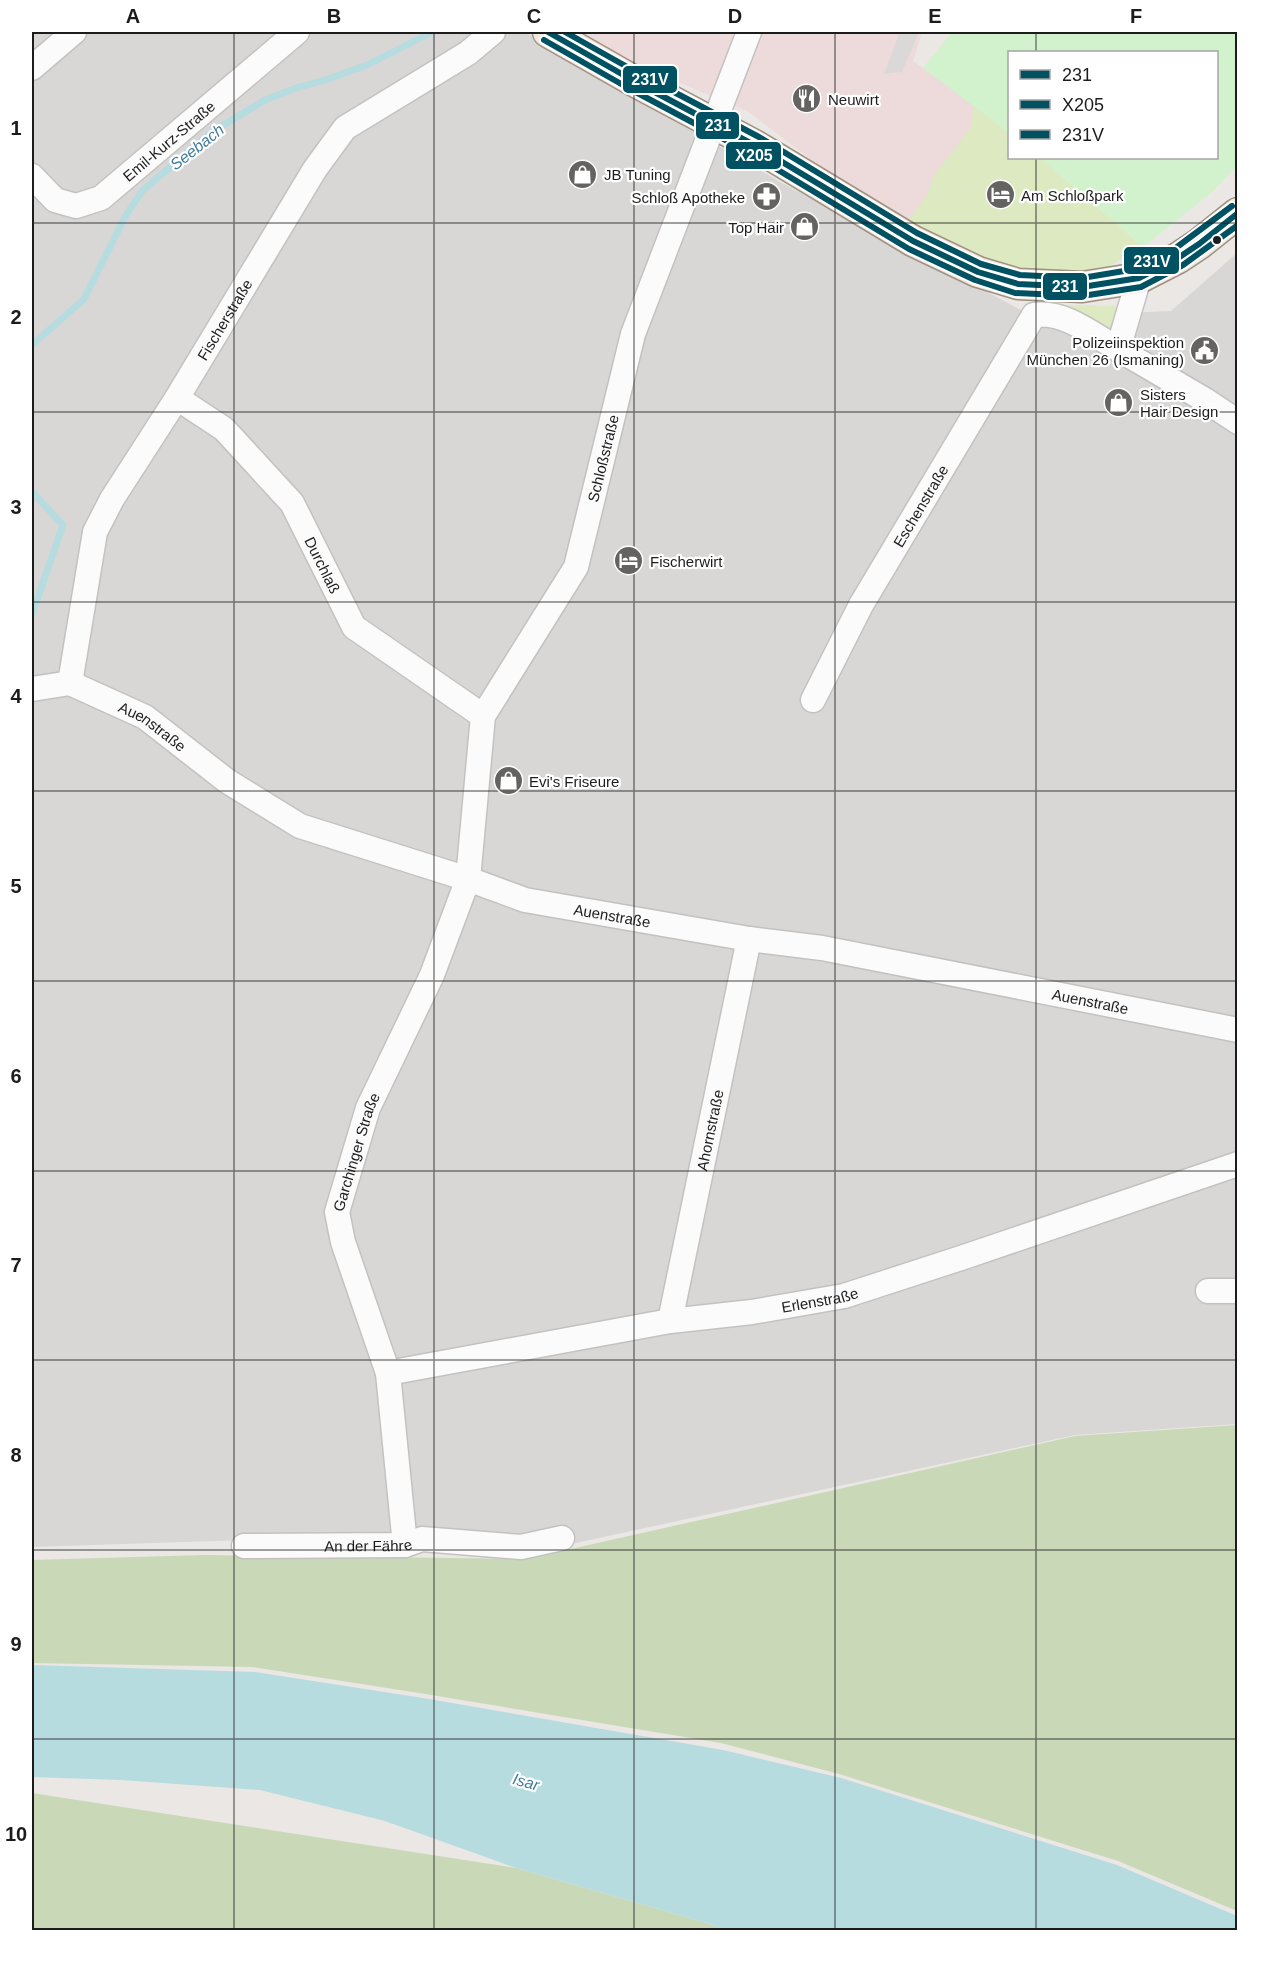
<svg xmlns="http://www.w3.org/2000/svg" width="1269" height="1962" font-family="Arial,sans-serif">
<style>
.residential{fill:#d9d7d6}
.commercial{fill:#eddada}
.grass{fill:#dce9c1}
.forest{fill:#c9d9b8}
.park{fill:#d2f1cd}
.parking{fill:#dad9d8}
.water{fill:#b6dcdf}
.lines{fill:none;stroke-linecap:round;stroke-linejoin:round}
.stream{stroke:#b6dcdf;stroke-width:7}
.minor-casing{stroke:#c3c2c0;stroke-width:27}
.major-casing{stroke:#a09181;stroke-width:33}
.minor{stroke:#fcfbfb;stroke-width:24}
.major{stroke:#f0e9e2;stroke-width:30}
.bus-1-casing{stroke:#fff;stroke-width:10}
.bus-2-casing{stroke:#fff;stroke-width:10}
.bus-3-casing{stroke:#fff;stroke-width:10}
.bus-1{stroke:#005262;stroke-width:6}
.bus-2{stroke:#005262;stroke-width:6}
.bus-3{stroke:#005262;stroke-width:6}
.grid{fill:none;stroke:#1c1c1c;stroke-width:1.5;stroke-opacity:0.55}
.bus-dot{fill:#1c1c1c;stroke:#fff;stroke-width:2}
.labels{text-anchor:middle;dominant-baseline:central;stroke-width:4.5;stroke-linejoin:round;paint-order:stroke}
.poi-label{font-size:15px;fill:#1c1c1c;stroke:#fff;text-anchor:start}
.street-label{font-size:15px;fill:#1c1c1c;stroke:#fff}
.water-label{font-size:16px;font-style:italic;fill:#427c9c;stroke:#fff}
.line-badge{stroke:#fff;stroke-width:2}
.badge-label{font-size:16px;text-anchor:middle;font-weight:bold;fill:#fff}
.neatline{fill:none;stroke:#1c1c1c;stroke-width:2}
.grid-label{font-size:20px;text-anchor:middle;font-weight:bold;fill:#1c1c1c}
</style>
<rect width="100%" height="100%" fill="#eae7e4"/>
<path class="residential" d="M32,32h493l257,151 252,134 137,-6 66,-58v1171l-162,11 -550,119 -280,-14 -213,7z"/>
<path class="commercial" d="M563,32h359l-9,29 61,43 35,29 1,25h30l43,44 -188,21 -146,-111 -173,-73z"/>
<path class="grass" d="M974,104l35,29 1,25h30l103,89 -39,22 -34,7 -51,-6 -52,-16 -60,-32 20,-27 7,-20 36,-46z
M1059,305l56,1c4,11 1,15 -7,22h-13z"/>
<path class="forest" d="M1237,1425v486l-119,-50 -279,-87 -118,-31 -302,-50 -167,-26 -220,-4v-103l172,-5 322,4 549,-123z
M32,1793l484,75 191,55 21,7h-696z"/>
<path class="park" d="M952,32h285v134l-26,27 -68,54 -103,-89h176v-106h-206l-1,81 -86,-65z"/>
<path class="parking" d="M900,32h19l-17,40 -18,2z"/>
<path class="water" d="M32,1665l223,7 168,26 300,52 118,28 276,87 120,51v14h-509l-21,-7 -191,-55 -131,-47 -125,-31 -139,-10 -89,-3z"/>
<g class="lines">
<path class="stream" d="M32,345l52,-46 42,-84 17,-25 69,-58 53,-32 31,-12 29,-8 42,-15 65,-33
M32,492l31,33 -31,89"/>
<defs>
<g id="minor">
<path d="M32,68l42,-36"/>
<path id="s1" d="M32,176l23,24 21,6 25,-8 196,-166"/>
<path d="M1139,278l-21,71 87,51 33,22"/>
<path id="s2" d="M177,398l47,31 68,74 62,124 129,89"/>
<path id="s3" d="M70,683l25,-151 17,-33 65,-101 138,-229 30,-41 123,-75 25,-21"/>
<path id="s4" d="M32,689l38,-6 75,34 82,64 73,45 168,53 57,21 224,39 73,9 416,82"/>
<path id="s5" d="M813,700l48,-95 173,-290c31,-4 58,19 84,34"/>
<path d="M1208,1291h30"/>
<path id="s6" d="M670,1321l79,-382"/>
<path id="s7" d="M388,1373l282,-52 82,-9 92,-16 117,-38 277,-94"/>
<path id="s8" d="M405,1545l-17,-172 -45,-131 -6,-30 31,-104 64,-133 36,-96 15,-163 93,-149 57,-233 116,-302"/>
<path id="s9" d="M244,1546l161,-1 17,-6 99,8 41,-9"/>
</g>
<path id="major" d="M548,32l86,49 120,64 159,96 65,31 40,12 64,3 57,-9 39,-20 21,-14 39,-31"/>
</defs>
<use href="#minor" class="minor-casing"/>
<use href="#major" class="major-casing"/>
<use href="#minor" class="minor"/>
<use href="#major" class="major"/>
<defs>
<path id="bus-1" d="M548,32l86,49 120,64 159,96 65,31 40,12 64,3 57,-9 39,-20 21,-14 39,-31"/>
<path id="bus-2" d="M544,40l86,49 120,64 159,96 66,31 40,13 67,3 59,-9 42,-22 55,-40"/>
<path id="bus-3" d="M565,32l73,41 121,64 158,96 64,31 39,11 62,3 54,-9 37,-19 59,-44"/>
</defs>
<use href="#bus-1" class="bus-1-casing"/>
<use href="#bus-2" class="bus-2-casing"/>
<use href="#bus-3" class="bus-3-casing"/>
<use href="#bus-1" class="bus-1"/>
<use href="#bus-2" class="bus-2"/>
<use href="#bus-3" class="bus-3"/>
</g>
<path class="grid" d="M234,32v1898M434,32v1898M634,32v1898M835,32v1898M1036,32v20M1036,158v1772M32,223h1206M32,412h1206M32,602h1206M32,791h1206M32,981h1206M32,1171h1206M32,1360h1206M32,1550h1206M32,1739h1206"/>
<defs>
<symbol id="restaurant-disc" viewBox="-11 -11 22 22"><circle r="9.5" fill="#646362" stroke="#fff"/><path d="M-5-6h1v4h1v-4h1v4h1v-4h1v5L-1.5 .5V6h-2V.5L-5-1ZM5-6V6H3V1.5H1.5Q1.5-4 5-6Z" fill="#fff"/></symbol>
<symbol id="shop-disc" viewBox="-11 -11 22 22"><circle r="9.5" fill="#646362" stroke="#fff"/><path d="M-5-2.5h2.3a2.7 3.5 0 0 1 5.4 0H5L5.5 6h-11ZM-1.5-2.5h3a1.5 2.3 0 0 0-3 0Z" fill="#fff"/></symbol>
<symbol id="hotel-disc" viewBox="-11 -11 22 22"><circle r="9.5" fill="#646362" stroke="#fff"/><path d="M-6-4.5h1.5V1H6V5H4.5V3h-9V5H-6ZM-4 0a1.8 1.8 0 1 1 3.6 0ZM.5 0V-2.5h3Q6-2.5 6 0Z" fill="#fff"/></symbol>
<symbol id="pharmacy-disc" viewBox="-11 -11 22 22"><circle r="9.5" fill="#646362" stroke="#fff"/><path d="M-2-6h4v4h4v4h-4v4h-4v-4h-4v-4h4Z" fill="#fff"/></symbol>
<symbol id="civic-disc" viewBox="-11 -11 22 22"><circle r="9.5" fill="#646362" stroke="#fff"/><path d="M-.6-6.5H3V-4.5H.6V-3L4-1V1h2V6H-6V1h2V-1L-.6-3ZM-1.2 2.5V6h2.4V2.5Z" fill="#fff"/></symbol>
</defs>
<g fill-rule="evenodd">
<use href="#restaurant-disc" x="790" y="82" width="33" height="33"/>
<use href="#shop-disc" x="566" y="158" width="33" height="33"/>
<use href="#hotel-disc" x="984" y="178" width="33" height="33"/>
<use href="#pharmacy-disc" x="750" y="180" width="33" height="33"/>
<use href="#shop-disc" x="788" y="210" width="33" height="33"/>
<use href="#civic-disc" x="1188" y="334" width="33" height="33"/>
<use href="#shop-disc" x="1102" y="386" width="33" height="33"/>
<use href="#hotel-disc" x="612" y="544" width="33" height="33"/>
<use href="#shop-disc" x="492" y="764" width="33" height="33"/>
</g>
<circle class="bus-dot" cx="1217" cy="240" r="5"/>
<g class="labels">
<g class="poi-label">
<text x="828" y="99">Neuwirt</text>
<text x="604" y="174">JB Tuning</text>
<text x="1021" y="195">Am Schloßpark</text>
<text x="745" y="197" text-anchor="end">Schloß Apotheke</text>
<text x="784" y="227" text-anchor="end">Top Hair</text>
<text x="1184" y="342" text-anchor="end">Polizeiinspektion<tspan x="1184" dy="17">München 26 (Ismaning)</tspan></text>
<text x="1140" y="394">Sisters<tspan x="1140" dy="17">Hair Design</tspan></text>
<text x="650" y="561">Fischerwirt</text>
<text x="529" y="781">Evi's Friseure</text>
</g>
<g class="street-label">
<text stroke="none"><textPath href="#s1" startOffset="170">Emil-Kurz-Straße</textPath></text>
<text stroke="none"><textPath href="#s3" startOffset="402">Fischerstraße</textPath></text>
<text stroke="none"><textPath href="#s8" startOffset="1152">Schloßstraße</textPath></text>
<text stroke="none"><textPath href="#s5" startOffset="222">Eschenstraße</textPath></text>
<text stroke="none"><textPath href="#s2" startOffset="226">Durchlaß</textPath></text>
<text stroke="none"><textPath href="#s4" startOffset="132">Auenstraße</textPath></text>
<text stroke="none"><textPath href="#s4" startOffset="636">Auenstraße</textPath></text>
<text stroke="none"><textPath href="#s4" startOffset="1122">Auenstraße</textPath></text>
<text stroke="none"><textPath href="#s6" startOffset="195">Ahornstraße</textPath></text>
<text stroke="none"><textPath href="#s8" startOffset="405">Garchinger Straße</textPath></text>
<text stroke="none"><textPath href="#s7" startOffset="438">Erlenstraße</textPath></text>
<text stroke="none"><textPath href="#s9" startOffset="124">An der Fähre</textPath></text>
</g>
<g class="water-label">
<text transform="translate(197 147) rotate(-38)">Seebach</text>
<text transform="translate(526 1782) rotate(15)">Isar</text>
</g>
</g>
<g class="line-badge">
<rect x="622" y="65" width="56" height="29" rx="6" fill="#005262"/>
<rect x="695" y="111" width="45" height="29" rx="6" fill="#005262"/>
<rect x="725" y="141" width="57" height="29" rx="6" fill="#005262"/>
<rect x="1123" y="246" width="57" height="29" rx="6" fill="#005262"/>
<rect x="1042" y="272" width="46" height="29" rx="6" fill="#005262"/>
</g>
<g class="badge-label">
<text x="650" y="85">231V</text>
<text x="718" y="131">231</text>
<text x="754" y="161">X205</text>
<text x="1152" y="267">231V</text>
<text x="1065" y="292">231</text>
</g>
<rect width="1269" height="1962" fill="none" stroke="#ffffff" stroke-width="66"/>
<rect x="1008" y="51" width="210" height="108" fill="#ffffff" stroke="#a4a4a4" stroke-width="1.5"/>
<rect x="1020" y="70" width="30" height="9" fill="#005262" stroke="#a4a4a4" stroke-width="1.5"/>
<text x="1062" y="81" font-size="18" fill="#1c1c1c">231</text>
<rect x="1020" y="100" width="30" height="9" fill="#005262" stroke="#a4a4a4" stroke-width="1.5"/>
<text x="1062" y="111" font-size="18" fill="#1c1c1c">X205</text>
<rect x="1020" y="130" width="30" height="9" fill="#005262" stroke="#a4a4a4" stroke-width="1.5"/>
<text x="1062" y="141" font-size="18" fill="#1c1c1c">231V</text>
<rect x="33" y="33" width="1203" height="1896" class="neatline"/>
<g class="grid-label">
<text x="133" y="23">A</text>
<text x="334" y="23">B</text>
<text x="534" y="23">C</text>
<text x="735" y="23">D</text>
<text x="935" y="23">E</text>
<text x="1136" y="23">F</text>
<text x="16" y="135">1</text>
<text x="16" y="324">2</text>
<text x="16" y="514">3</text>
<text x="16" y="703">4</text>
<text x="16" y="893">5</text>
<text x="16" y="1083">6</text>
<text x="16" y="1272">7</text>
<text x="16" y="1462">8</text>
<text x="16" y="1651">9</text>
<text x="16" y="1841">10</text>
</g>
</svg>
